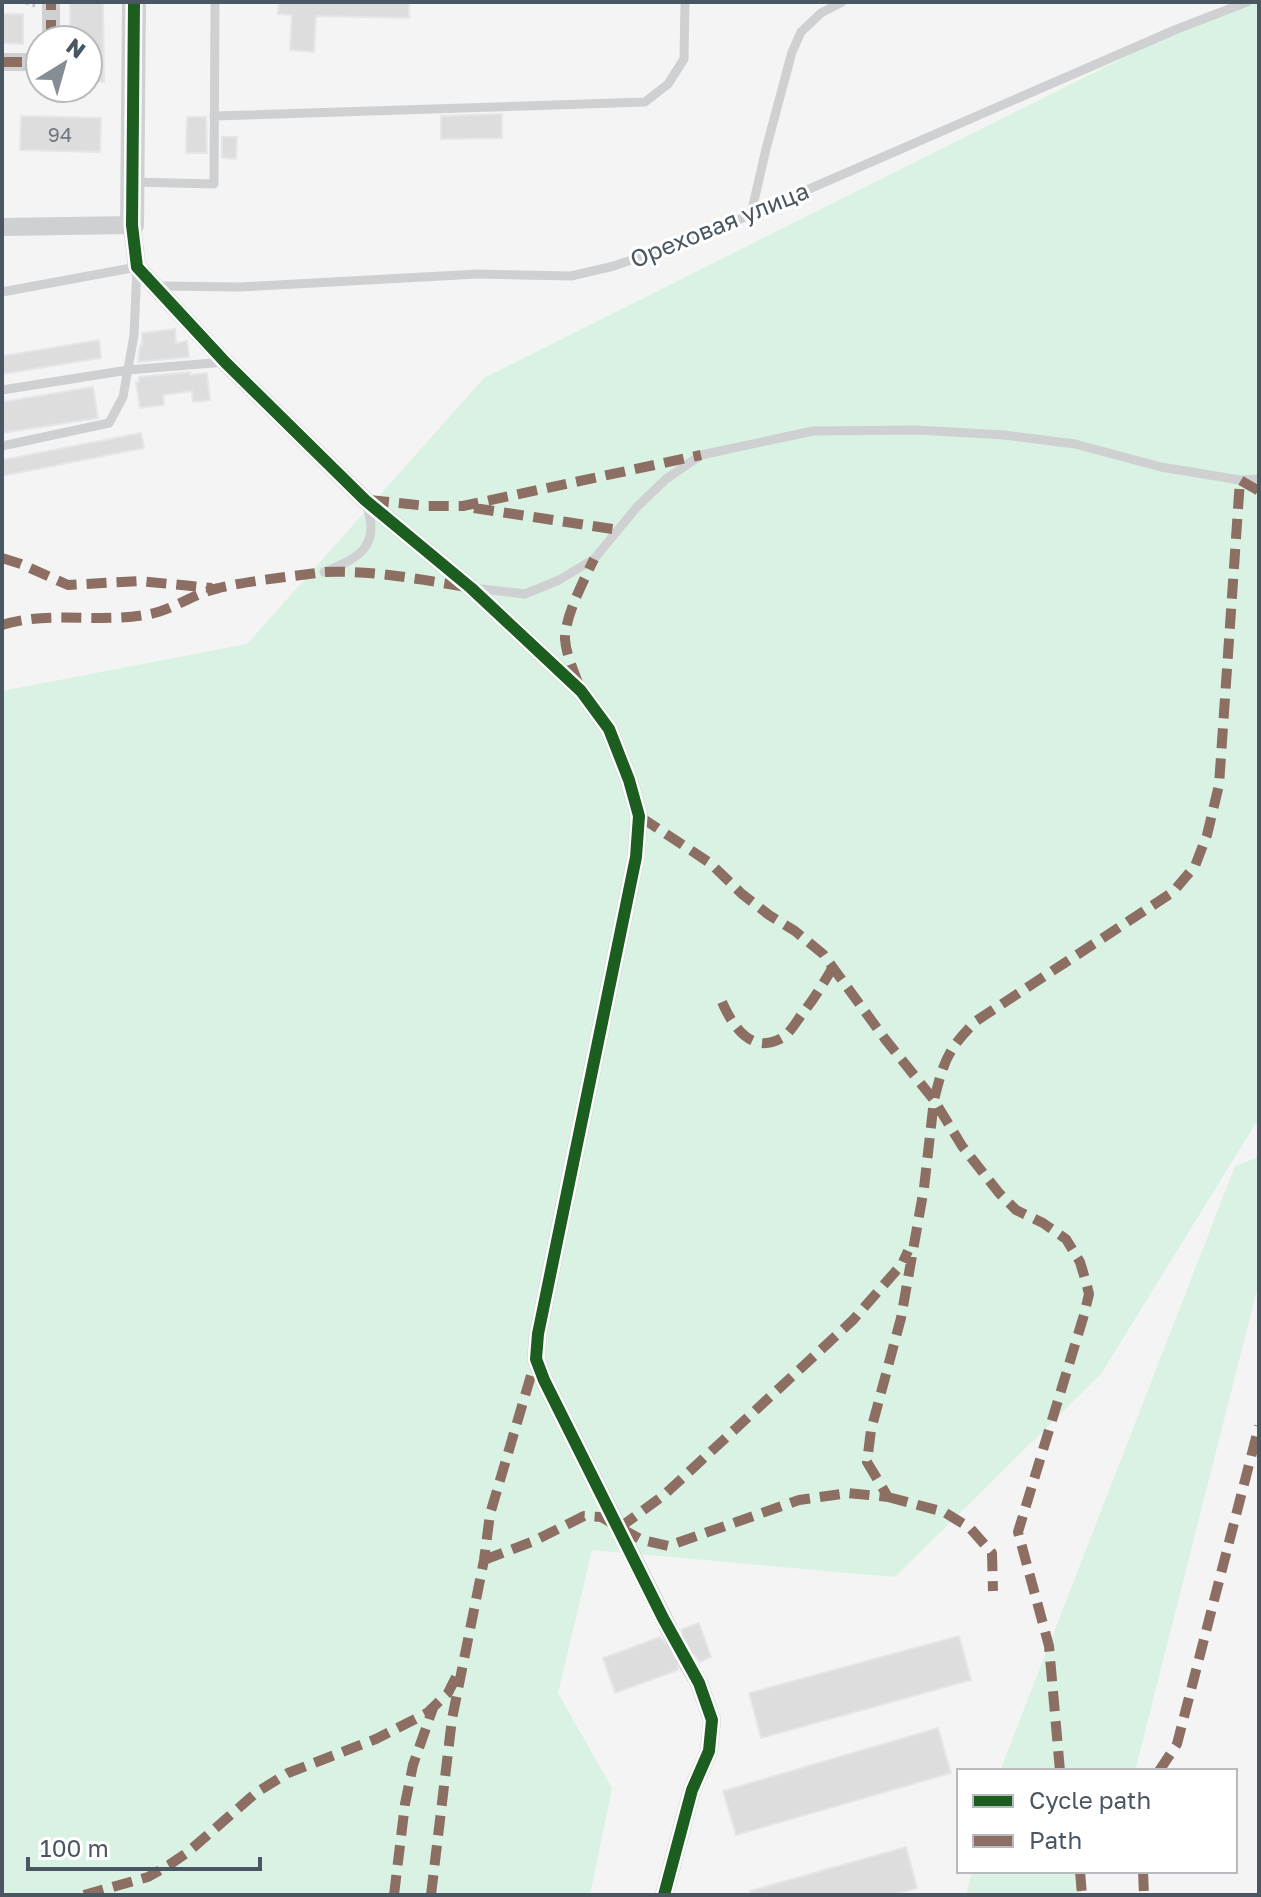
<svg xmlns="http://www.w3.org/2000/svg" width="1261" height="1897" font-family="'Golos Text',sans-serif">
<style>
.green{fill:#d9f2e3}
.building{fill:#ddddde;stroke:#e5e6e7;stroke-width:2}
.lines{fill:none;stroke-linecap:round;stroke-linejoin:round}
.minor-tunnel{stroke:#d2d4d7;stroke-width:18;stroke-dasharray:18 9;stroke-linecap:butt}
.path{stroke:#bcc7c4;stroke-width:3;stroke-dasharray:6 4;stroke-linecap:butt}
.service{stroke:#ced0d2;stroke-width:9}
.minor{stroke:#ced0d2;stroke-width:18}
.tertiary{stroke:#ced0d2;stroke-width:24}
.quiet{stroke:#8d6e63;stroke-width:10;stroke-dasharray:20 10;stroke-linecap:butt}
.cycleway-casing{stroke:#fff;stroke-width:17}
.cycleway{stroke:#1b5e20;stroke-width:12}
.labels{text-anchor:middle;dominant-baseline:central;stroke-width:6;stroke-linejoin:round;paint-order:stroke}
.number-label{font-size:20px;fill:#707881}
.street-label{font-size:24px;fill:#4a5661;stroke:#fff}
</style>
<rect width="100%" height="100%" fill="#f4f4f4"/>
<path class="green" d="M1235,2h24v1116l-158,256 -206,203 -303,-27 -34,143 54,95 -22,107h-588v-1204l245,-47 237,-266z
M1259,1157v125l-124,489h-135l235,-605z
M972,1871h108l2,24h-116z"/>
<path class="building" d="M70,2h33l1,80h-16v-42h-18z
M279,2h130v16l-93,-2 -2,36 -24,-2 2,-35 -14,-1z
M2,14h21v30l-21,-1z
M502,114v24l-61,1v-23z
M21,116l80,2 -1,34 -80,-2z
M187,117h19l1,36h-21z
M222,137h15l-1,22 -14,-1z
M175,329l1,14 11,-2 2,16 -51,5 2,-16h2v-13z
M99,340l2,18 -99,16v-18z
M190,372v3l17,-2 3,27 -17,2 -1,-11 -29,4 1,10 -24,3 -4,-26h3v-5z
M93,387l5,31 -96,15v-31z
M141,433l3,15 -142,28v-16z
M699,1623l12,34 -11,5 -6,-7h-10l-6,6v9l-63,23 -12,-35 57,-21 5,6 11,1 5,-5 1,-10z
M959,1636l12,44 -210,58 -12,-45z
M938,1728l13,45 -215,62 -13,-44z
M906,1847l11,41 -25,7h-141l-1,-4z"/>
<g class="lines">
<path class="minor-tunnel" d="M671,1633l18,33"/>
<path class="path" d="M23,2l12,4"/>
<path class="service" d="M214,116l431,-14 23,-18 16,-25 1,-57
M133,182l81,2 1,-182
M751,214l15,-65 26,-97 9,-20 20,-19 21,-11
M158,286l82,1 238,-13 93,2 43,-10 94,-33 469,-204 70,-27
M2,292l135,-25 -3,68 -11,62 -14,26 -107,23
M2,390l126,-20 97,-8
M324,572c33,-13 57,-25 43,-65
M474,588l51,6 34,-14 35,-21 43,-52 29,-28 35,-24 112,-24 104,-1 87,5 71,9 86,23 79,13 19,-1"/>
<path class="minor" d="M51,40v-38
M2,62h38
M2,227l130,-2 5,42 88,95 140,138 106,88 110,103 28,38 20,51 10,36 -3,41 -98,477 -2,25 8,21 127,253
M664,1895l28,-105 17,-39 3,-31 -13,-37 -10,-17"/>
<path class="tertiary" d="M132,225l2,-223"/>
<path class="quiet" d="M51,40v-38
M2,62h38
M369,500l58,6h36l238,-51
M474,508l145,22
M2,558l19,6 47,21 71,-4 73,7
M2,625c48,-15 99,-1 148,-11 24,-5 45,-21 69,-26 34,-8 70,-11 105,-16 47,-2 95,7 142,15
M578,683c-5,-14 -12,-29 -13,-44 0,-23 19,-59 29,-80
M722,1002c11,25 30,53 60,36 8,-5 14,-16 20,-24 12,-15 21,-30 31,-47
M888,1497l56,15 26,16 22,25 1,38
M619,1528l45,-33 189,-175 49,-56 6,-13
M484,1560l50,-19 50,-25 17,1 41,23 26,6 131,-46 49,-7 40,4 -21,-35 4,-32 30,-112 23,-130 10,-88 -49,-61 -62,-85 -28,-23 -26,-16 -27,-21 -32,-31 -71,-47
M1060,1771l-11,-125 -31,-114 66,-217 5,-21 -3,-12 -6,-20 -14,-23 -23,-16 -27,-13 -17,-17 -37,-47 -28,-46c10,-39 13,-50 42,-79l197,-129 22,-26 12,-31 12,-50 21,-305 19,11
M1159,1771l18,-27 82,-318
M1080,1871l2,24
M1143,1871l1,24
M84,1895l64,-18 21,-12 19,-13 69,-60 31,-19 88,-34 51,-26 21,-20 8,-16
M394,1895l11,-91 8,-39 20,-57
M431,1895l21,-176 32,-159 6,-46 45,-152"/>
<defs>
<path id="cycleway" d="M134,2l-2,223 5,42 88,95 140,138 106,88 110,103 28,38 20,51 10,36 -3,41 -98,477 -2,25 8,21 119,238 36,65 13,37 -3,31 -17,39 -28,105"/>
</defs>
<use href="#cycleway" class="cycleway-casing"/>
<use href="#cycleway" class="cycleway"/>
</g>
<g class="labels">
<g class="number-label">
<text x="60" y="134">94</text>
</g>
<g class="street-label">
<text transform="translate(719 224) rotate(-22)">Ореховая улица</text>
</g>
</g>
<rect width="1261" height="1897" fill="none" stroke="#4a5661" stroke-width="8"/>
<rect x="957" y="1769" width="280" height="104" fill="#ffffff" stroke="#b7bbc0" stroke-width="2"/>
<rect x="973" y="1795" width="40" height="12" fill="#1b5e20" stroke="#b7bbc0" stroke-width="2"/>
<text x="1029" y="1809" font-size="24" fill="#4a5661">Cycle path</text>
<rect x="973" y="1835" width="40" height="12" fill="#8d6e63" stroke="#b7bbc0" stroke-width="2"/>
<text x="1029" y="1849" font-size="24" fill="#4a5661">Path</text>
<g transform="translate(64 64) rotate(37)"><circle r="38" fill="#ffffff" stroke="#b7bbc0" stroke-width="2"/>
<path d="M0-6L14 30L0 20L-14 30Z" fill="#868d94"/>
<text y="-12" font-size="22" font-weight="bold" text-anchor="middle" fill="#4a5661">N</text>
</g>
<path d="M28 1857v12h232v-12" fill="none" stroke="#4a5661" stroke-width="4"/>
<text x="40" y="1857" font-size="24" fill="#4a5661" stroke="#ffffff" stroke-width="6" paint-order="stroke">100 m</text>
</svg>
